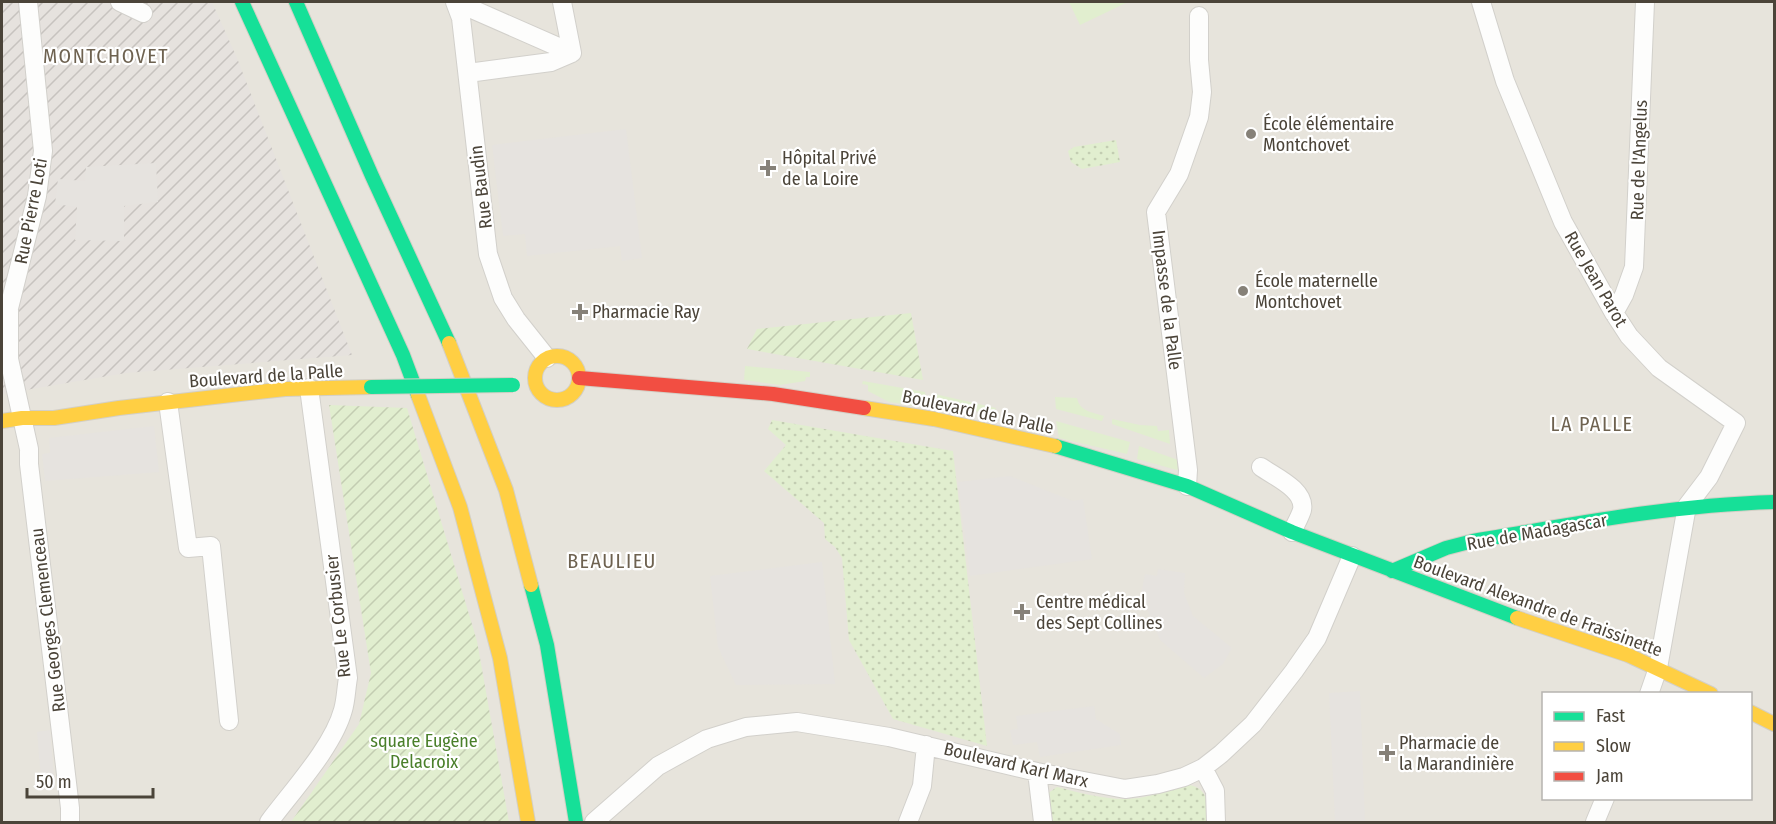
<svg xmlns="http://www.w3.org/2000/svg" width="1776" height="824" font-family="'Fira Sans Condensed',sans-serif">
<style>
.residential{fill:#e7e4dc;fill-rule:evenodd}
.industrial{fill:url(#industrial-furrows)}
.grass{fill:#e1eecf}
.park{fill:url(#park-dots)}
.garden{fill:url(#garden-furrows)}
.parking{fill:#e6e3df}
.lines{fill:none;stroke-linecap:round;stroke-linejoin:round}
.street-casing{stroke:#d2d0cb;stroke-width:20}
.fast-casing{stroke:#d3cfc5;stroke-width:16}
.slow-casing{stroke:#d3cfc5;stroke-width:16}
.jam-casing{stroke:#d3cfc5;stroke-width:16}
.street{stroke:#fdfdfc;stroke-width:18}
.fast{stroke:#16e098;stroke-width:14}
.slow{stroke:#ffcf43;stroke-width:14}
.jam{stroke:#f24e42;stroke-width:14}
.fast-bridge-casing{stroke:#d3cfc5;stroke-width:16;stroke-linecap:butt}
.fast-bridge{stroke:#16e098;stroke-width:14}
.poi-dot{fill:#868178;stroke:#fff;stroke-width:2}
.labels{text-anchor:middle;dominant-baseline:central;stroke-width:4.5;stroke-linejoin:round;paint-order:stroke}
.poi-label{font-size:18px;fill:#4b4439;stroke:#fff;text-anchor:start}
.street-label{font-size:18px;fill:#4b4439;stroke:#fff}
.park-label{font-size:18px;fill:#4a7f2a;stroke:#fff}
.neighbourhood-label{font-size:20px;letter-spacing:1.5px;fill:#6e6250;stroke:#fff}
</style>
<defs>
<pattern id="industrial-furrows" width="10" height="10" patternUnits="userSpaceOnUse" patternTransform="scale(1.5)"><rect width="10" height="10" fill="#e6e2de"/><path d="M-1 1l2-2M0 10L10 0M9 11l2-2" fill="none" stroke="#c7c3bf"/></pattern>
<pattern id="park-dots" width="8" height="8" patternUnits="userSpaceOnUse" patternTransform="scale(1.5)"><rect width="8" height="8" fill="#e1eecf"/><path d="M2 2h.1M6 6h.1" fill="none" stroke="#c3cdb2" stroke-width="1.8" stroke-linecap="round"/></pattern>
<pattern id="garden-furrows" width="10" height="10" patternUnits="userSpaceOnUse" patternTransform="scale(1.5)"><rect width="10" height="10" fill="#e1eecf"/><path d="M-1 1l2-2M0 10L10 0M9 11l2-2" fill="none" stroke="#c3cdb2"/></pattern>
</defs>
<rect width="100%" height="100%" fill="#f4f2ee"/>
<path class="residential" d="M2,2h1772v820h-1772zM1544,694h206v104h-206z"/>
<path class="industrial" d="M2,2h210l25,56 115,297 -226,18 -124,21z"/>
<path class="grass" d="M1069,2h59l-48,23z
M745,366l65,6v5h-4l-1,4 -25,4 -36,-5z
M863,381l62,11 3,16 -39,-6 -21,-11v-6l-6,-1z
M935,394l61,14 -3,7 -31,-7 -11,4 -14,-2z
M1055,397l22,1c3,14 15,14 27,18l-2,5 -46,-12z
M1112,419l28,6 17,1 1,5 11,-1 1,14 -58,-20z
M1056,421l74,21 -3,12 -68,-16z
M1139,446l39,14 1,8 -2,2 -40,-11z"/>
<path class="park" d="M1116,140l4,22 -38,7 -11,-7 -3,-11 6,-4z
M772,420l181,31 34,295 -94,-27 -44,-79 -7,-82 -7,-11 -10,-8 -1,-16 -60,-52 22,-26 -18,-16z
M1189,785c20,3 19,21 20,37h-160l-2,-28 10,-7c28,7 58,16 87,10 15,-3 29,-10 45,-12z"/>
<path class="garden" d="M911,313l12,67 -176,-31 10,-20z
M329,405l78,3 70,233 32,181h-218l68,-98 12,-51z"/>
<path class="parking" d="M626,129l16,129 -20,3 -2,-15 -93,10 -2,-22 -22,2 -11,-91z
M156,163l2,39 -34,4v35l-49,-1 2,-33 -22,-3 3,-25 27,2 1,-14z
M154,426l5,46 -114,9 -3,-27 8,-1 -1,-15z
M1010,476l63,25 10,-2 9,60 -122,17 -12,-94z
M822,562l13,122 -99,1 -18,-38 -8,-71z
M1158,569l27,4 -1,20 9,23 39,32 -9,16 -19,14 -44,-38 -19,-45 4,-21 12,2z
M1360,691l5,131h-30l-6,-129z
M1094,706l2,13 24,15 1,11 -81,12 -3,-15 -24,3 -3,-15 8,-1 -2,-13z
M50,730l5,58 -13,2 -5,-58z"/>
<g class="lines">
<defs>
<path id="street" d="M28,2l15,149 -6,45 -28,112v51l20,90v15l41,344v14
M120,2l23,11
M455,2l6,16 27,236 15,44 13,21 31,39
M456,2l116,51
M562,2l10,51
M1481,2l24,79 58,141 51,91 15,23 30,32 77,55 -27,54 -22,29 -29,162 -9,26
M468,73l83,-11 21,-9
M1614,313l10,-18 10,-28 11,-265
M168,402l20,146 23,-2 18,175
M1261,467c14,10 45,23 41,43 -2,7 -7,15 -10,22
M1187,486l1,-16 -32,-258 23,-38 20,-57 3,-25 -3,-32v-44
M1203,768l12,23 1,31
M1037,772l6,50
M269,822c23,-31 64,-75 74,-112 3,-10 3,-21 5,-32l-39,-290
M594,822l64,-56 49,-27 39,-12 51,-5 92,15 148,35 88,17 33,-5 26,-7 19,-9 18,-14 32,-30 41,-53 23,-33 35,-82
M908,822l14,-36 4,-41
M1595,822l10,-24"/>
<path id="fast" d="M242,2l161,353 15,40
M296,2l76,174 77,167
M1055,446l132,40 105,46 225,86
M1392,571l54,-23 27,-7c100,-17 199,-36 301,-39
M531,585l16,60 29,177"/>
<path id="slow" d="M449,343l57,147 25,95
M535 378a22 22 0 1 1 44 0a22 22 0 1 1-44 0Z
M418,395l42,112 40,151 28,164
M864,408l70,11 121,27
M2,421l20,-3h32l65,-10 166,-19 86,-2
M1517,618l111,37 83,39
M1750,712l24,12"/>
<path id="jam" d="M579,378l194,16 91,14"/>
</defs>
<use href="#street" class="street-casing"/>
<use href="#fast" class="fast-casing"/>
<use href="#slow" class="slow-casing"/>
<use href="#jam" class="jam-casing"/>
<use href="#street" class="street"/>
<use href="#fast" class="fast"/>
<use href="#slow" class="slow"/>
<use href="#jam" class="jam"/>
<defs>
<path id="fast-bridge" d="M371,387l142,-2"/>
</defs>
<use href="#fast-bridge" class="fast-bridge-casing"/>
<use href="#fast-bridge" class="fast-bridge"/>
</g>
<g class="poi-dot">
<circle cx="1251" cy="134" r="6"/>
<path d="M765 159h6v6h6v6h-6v6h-6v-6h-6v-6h6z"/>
<circle cx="1243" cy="291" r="6"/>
<path d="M577 303h6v6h6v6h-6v6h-6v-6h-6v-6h6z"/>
<path d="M1019 603h6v6h6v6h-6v6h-6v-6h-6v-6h6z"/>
<path d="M1384 744h6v6h6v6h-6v6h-6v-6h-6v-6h6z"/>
</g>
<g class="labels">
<g class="poi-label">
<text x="1263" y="124">École élémentaire<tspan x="1263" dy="21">Montchovet</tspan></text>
<text x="782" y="158">Hôpital Privé<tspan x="782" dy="21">de la Loire</tspan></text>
<text x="1255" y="281">École maternelle<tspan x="1255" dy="21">Montchovet</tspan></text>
<text x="592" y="312">Pharmacie Ray</text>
<text x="1036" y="602">Centre médical<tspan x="1036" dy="21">des Sept Collines</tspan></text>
<text x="1399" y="743">Pharmacie de<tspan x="1399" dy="21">la Marandinière</tspan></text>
</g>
<g class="street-label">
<text transform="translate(1639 160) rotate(-88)">Rue de l'Angelus</text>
<text transform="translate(481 187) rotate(-97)">Rue Baudin</text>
<text transform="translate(31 211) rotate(-79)">Rue Pierre Loti</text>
<text transform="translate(1596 279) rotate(60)">Rue Jean Parot</text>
<text transform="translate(1167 300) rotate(83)">Impasse de la Palle</text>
<text transform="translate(266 376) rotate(-4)">Boulevard de la Palle</text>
<text transform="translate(978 412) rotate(12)">Boulevard de la Palle</text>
<text transform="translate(1537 532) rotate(-10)">Rue de Madagascar</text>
<text transform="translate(1538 606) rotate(20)">Boulevard Alexandre de Fraissinette</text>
<text transform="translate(338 616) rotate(-96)">Rue Le Corbusier</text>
<text transform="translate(48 620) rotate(-97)">Rue Georges Clemenceau</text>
<text transform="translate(1016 765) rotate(13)">Boulevard Karl Marx</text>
</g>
<g class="park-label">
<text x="424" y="741">square Eugène<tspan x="424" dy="21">Delacroix</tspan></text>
</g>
<g class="neighbourhood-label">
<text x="106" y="56">MONTCHOVET</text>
<text x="1592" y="424">LA PALLE</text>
<text x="612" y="561">BEAULIEU</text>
</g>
</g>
<rect width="1776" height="824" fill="none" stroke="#4b4439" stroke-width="6"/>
<rect x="1542" y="692" width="210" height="108" fill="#ffffff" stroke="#b7b4b0" stroke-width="1.5"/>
<rect x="1554" y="712" width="30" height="9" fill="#16e098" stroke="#b7b4b0" stroke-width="1.5"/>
<text x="1596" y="722" font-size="18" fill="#4b4439">Fast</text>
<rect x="1554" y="742" width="30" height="9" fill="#ffcf43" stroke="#b7b4b0" stroke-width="1.5"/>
<text x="1596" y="752" font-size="18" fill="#4b4439">Slow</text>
<rect x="1554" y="772" width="30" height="9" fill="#f24e42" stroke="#b7b4b0" stroke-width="1.5"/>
<text x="1596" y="782" font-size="18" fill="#4b4439">Jam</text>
<path d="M27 788v9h126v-9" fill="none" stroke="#4b4439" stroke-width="3"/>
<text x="36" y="788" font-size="18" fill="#4b4439" stroke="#ffffff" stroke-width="4.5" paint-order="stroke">50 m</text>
</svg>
